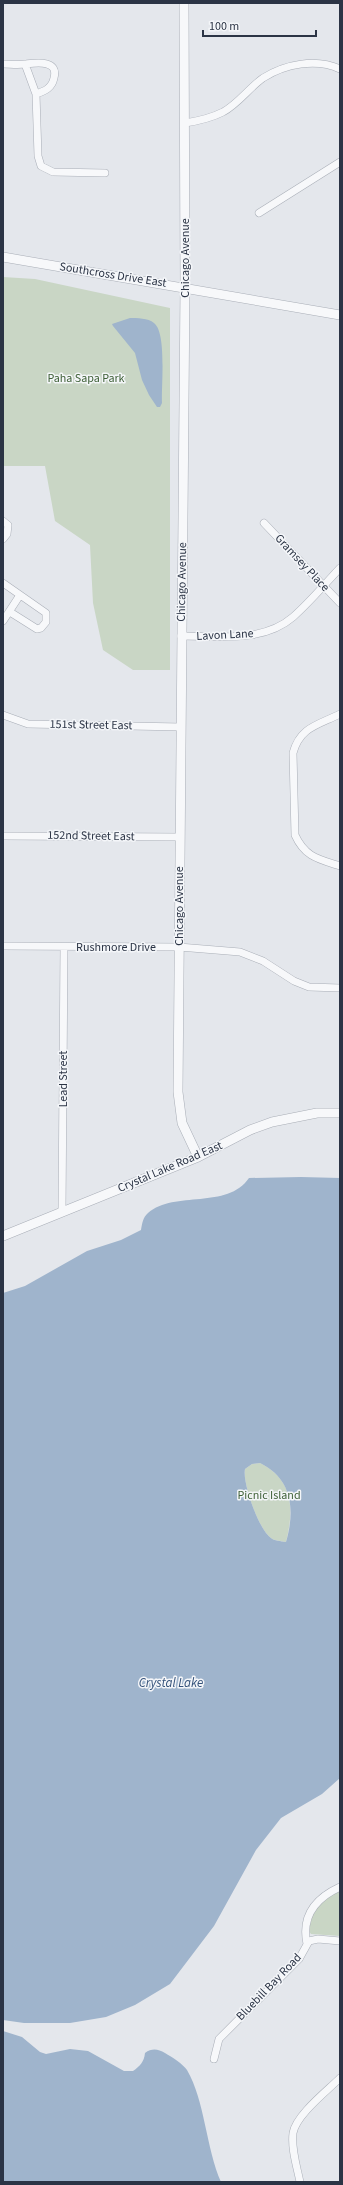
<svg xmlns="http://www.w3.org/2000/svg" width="343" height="2185" font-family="'Source Sans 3',sans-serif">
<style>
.green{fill:#c9d6c5}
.water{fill:#9fb4cc;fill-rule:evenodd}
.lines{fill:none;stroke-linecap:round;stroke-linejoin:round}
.minor-casing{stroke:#a9aeb7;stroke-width:8}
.tertiary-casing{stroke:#a9aeb7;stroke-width:10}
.minor{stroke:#f7f8fa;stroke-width:7}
.tertiary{stroke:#f7f8fa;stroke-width:9}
.labels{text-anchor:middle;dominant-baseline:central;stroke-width:3;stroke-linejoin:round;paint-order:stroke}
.street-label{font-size:12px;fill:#2b3445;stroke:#f4f6f9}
.park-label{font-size:12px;fill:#3f6138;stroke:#f4f6f9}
.water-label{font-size:13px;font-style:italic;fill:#34527a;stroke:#f4f6f9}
</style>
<rect width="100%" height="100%" fill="#e4e7ec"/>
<path class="green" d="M3,277l32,2 135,29v362h-37l-30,-20 -10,-47 -3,-58 -35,-24 -10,-55h-42z
M260,1463c34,17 34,47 26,79 -4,-1 -12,-1 -15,-4 -12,-8 -29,-56 -26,-69l7,-5z
M340,1891v45l-29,-2c-7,-8 3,-26 9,-32 5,-5 14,-8 20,-11z"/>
<path class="water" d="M130,318c7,0 18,0 24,5 13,10 7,64 8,80l-2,4h-3l-8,-12 -7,-15 -7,-27 -22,-27 -1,-2z
M301,1177l39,1v600l-18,16 -41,24 -25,32 -42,76 -44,58 -35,21 -29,12 -36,6h-46l-21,-3v-727l22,-7 62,-35 34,-11 20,-10c1,-6 2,-13 7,-17 27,-23 79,-3 101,-35zM260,1463c33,16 35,48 26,79 -5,-1 -12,-1 -15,-4 -12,-8 -29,-56 -26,-69l7,-5z
M3,2031l19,6 18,15 6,2 24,-5 18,2 36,20h9c7,-5 11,-9 12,-18 7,-5 13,-4 20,0 7,4 18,11 22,17 18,31 19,78 34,112h-218z"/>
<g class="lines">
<defs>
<path id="minor" d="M3,64c7,0 15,1 22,0 10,-1 34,-5 29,14 -2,10 -9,13 -18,16
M25,64l11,30 2,62 3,10 12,6 52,1
M185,123c13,-2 26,-5 38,-11 15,-8 26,-24 40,-34 22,-14 53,-20 77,-9
M259,213l81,-51
M3,521l5,4 -1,9 -4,5
M264,523l76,80
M3,583l43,30v9l-5,6 -4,1 -27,-17
M3,621l17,-26
M181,636c37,0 82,7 112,-19 17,-15 32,-33 47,-49
M340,714c-22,11 -40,13 -47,39l2,82c10,22 23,24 45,31
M3,715l25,9 153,3
M3,836l177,1
M3,946l176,1 61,5 23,9 31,20 15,6 31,1
M62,1212l2,-265
M307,1944c-6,-28 9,-46 33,-57
M214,2059l5,-20 80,-80 10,-18 9,-2 22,2
M300,2182c-3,-15 -9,-33 -7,-49 3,-18 34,-42 47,-55"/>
<path id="tertiary" d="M184,3l1,284 -7,805 4,31 16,34
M3,257l337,58
M3,1236l195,-79 52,-27 22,-8 45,-9h23"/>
</defs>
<use href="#minor" class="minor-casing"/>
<use href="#tertiary" class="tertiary-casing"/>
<use href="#minor" class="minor"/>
<use href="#tertiary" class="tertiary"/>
</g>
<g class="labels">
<g class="street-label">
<text transform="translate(185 258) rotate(-90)">Chicago Avenue</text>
<text transform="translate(113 275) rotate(9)">Southcross Drive East</text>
<text transform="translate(302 563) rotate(47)">Gramsey Place</text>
<text transform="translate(182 582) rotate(-89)">Chicago Avenue</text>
<text transform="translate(225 635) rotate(-3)">Lavon Lane</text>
<text transform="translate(91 725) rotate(1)">151st Street East</text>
<text transform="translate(91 836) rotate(1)">152nd Street East</text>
<text transform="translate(179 906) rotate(-90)">Chicago Avenue</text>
<text x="116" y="947">Rushmore Drive</text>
<text transform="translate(63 1079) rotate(-90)">Lead Street</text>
<text transform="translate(170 1167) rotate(-23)">Crystal Lake Road East</text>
<text transform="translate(269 1987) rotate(-46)">Bluebill Bay Road</text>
</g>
<g class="park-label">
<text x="86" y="378">Paha Sapa Park</text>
<text x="269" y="1495">Picnic Island</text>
</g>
<g class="water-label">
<text x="171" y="1683">Crystal Lake</text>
</g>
</g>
<rect width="343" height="2185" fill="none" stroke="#2b3445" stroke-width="8"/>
<path d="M203 30v6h113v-6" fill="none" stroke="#2b3445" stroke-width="2"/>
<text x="209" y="30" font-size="12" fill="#2b3445" stroke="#f4f6f9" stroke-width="3" paint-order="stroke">100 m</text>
</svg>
